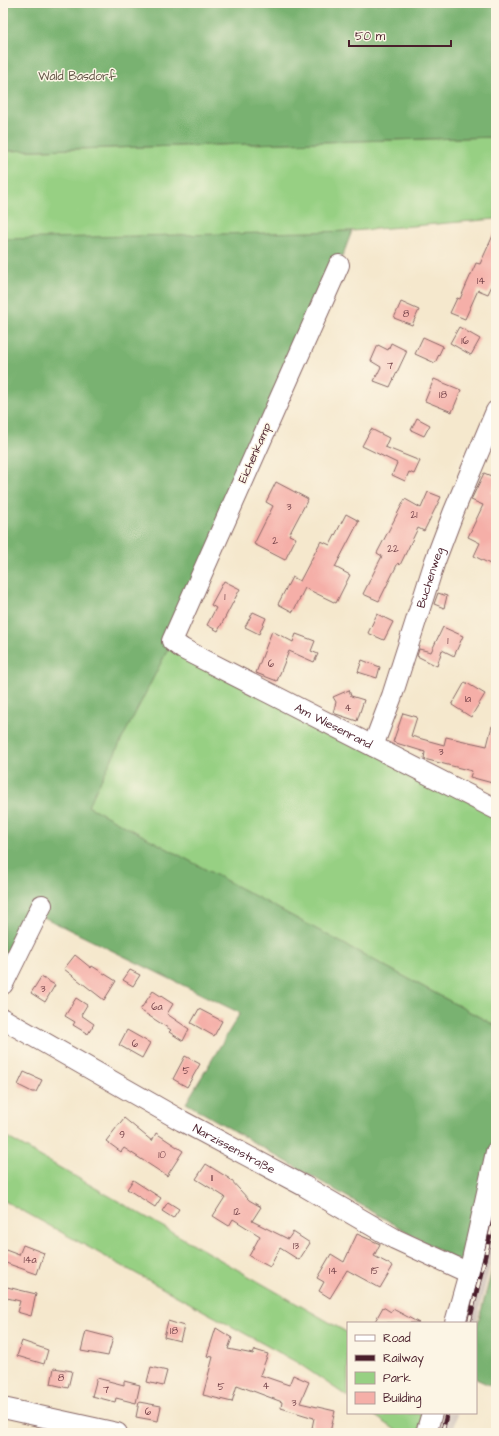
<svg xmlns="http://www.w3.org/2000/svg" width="499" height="1436" font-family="'Architects Daughter',sans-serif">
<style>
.industrial{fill:#cec1ba}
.green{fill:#97d083;stroke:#707857}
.forest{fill:#79b271;stroke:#62684e}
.building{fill:#f5afa8}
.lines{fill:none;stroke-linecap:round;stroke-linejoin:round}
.minor-casing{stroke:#866564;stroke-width:22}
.minor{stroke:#fff;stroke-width:20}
.rail-casing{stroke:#4a1f2b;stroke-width:4.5}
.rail{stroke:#fcf5e5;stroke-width:3;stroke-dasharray:9;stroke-linecap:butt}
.labels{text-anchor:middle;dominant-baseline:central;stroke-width:3;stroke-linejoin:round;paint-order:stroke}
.number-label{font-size:10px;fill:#75434a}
.park-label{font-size:12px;fill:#615445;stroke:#fcf5e5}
.street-label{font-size:12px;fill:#4a1f2b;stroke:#fcf5e5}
</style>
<rect width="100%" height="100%" fill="#fcf5e5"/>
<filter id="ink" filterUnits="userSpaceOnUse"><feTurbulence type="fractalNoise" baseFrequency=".025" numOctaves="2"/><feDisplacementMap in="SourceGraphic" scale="8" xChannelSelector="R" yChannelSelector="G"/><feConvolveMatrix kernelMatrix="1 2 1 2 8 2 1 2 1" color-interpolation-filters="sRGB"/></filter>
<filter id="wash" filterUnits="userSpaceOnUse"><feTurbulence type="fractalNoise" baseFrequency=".012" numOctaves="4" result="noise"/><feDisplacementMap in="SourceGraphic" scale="16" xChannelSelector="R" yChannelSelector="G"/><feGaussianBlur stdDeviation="0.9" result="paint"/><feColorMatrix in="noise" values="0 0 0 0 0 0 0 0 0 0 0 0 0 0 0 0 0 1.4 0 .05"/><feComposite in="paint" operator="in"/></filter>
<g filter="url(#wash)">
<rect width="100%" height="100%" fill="#f5e8cd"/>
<path class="industrial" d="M496,1191v50l-20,84v-2h-12z
M442,1413h15l-4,20h-16z"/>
<path class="green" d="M496,137v82l-144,12 -349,11v-91z
M169,647l327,168v211l-409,-220z
M3,1135l345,198v64l-50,-34 -295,-163z
M371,1413h52l-4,20h-19z"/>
<path class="forest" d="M3,3h493v134l-493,14z
M352,231l-13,34 -170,382 -81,159 408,220v102l-32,137 -278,-162 54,-90 -209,-102 -28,47v-719z
M496,1255v133l-20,-9v-49z"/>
<g id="blocks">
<path class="building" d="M496,229v48l-8,17 -10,-4 -13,29 -15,-6 7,-15 3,1 16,-36 4,1z
M401,302l18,8 -7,15 -18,-7z
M459,327l21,12 -9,16 -21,-12z
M423,337l20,9 -8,17 -20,-9z
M391,343l16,8 -17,36 -16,-6 7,-14 -10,-6 7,-16 10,5z
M434,379l27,11 -9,22 -27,-11z
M417,418l13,7 -6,11 -13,-6z
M371,429l18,9 -4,9 35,14 -6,13 -5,-2 -4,9 -13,-6 5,-12 -35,-17z
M484,473l12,5v5l-5,10 5,2v61l-4,9 -18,-9 6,-13 -12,-6 15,-32 -12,-5z
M276,482l32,17 -19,36 7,3 -11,22 -31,-16 19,-38 -7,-4z
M428,492l13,5 -17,34 -6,-3 -18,37 -2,-2 -19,38 -16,-7 19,-38 -5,-3 28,-54 16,9z
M346,514l13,7 -24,46 15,8 -14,28 -31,-15 -12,24 -15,-8 14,-27 8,4 21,-40 9,4z
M224,581l16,8 -22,42 -11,-6 9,-17 -5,-3z
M438,593l9,3 -3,12 -10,-4z
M253,612l13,6 -7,16 -14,-7z
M377,614l16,8 -9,18 -16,-7z
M443,627l20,9 -9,20 -12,-6 -5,16 -20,-10 2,-7 12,3z
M272,631l21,11 3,-8 19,7 -4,10 7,3 -4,8 -25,-11 -12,30 -21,-8z
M362,660l18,7 -3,11 -19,-6z
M465,682l20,12 -14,23 -19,-12z
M349,690l2,6 13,4 -7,21 -24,-8 3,-11 -3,-5z
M403,713l14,4 -6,19 33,9 2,-8 41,9 5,-20h4v58l-26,-7 2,-6 -48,-12 1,-7 -32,-10z
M75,955l16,13 1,-2 24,15 -12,19 -40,-31z
M130,970l10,5 -7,11 -10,-6z
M41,977l14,8 -10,17 -14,-9z
M153,991l20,13 -6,10 22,15 -6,12 -14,-9 2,-2 -31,-20z
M76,998l11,7 -6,10 13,9 -6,10 -15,-9 2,-3 -10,-6z
M199,1009l23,12 -8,15 -23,-13z
M127,1030l23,13 -8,15 -23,-13z
M185,1056l15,8 -13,23 -14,-8z
M24,1072l18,8 -6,12h-4l-14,-7z
M124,1118l28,23 4,-8 27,18 -16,25 -43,-28 -3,4 -15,-11z
M206,1164l24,15 19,21 12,7 -9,14 36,18 5,-7 17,11 -11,17 -19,-12 -10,19 -21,-11 11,-20 -27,-17 -4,7 -16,-10 12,-19 -29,-18z
M133,1180l28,18 -6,9 -28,-18z
M168,1202l11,7 -6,9 -11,-7z
M357,1234l23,10 -6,12 19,10 -13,22 -33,-18 -17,28 -11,-7 5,-9 -7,-4 14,-24 13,8z
M23,1245l21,8 -7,21 -34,-12v-13l16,6z
M3,1286l33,8 -5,22 -14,-4 3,-11 -17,-4z
M383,1307l8,5 2,-3 26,14h-45z
M168,1321l16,5 -4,15 -16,-4z
M216,1328l16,10 -4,11 25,5 2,-4 13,4 -8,21 29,10 4,-10 16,7 -9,21 35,8 -5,21 -18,-4 2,-10 -33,-10 1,-6 -45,-17 -5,17 -29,-7 10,-38 -6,-1z
M86,1331l27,7 -5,18 -27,-5z
M22,1341l26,9 -4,14 -27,-8z
M151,1367l16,4 -4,15 -16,-4z
M54,1368l18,3 -4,17 -17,-4z
M97,1378l27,7v-4l16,4 -4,18 -20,-5 -1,4 -23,-6z
M139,1402l22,4 -3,15 -22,-4z"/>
</g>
</g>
<g filter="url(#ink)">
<use href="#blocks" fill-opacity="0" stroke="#866564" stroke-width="1"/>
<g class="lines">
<defs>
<g id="minor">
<path id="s1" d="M339,265l-167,376 11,8 313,160"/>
<path id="s2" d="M373,746l19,-50 43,-135 19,-50 42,-100"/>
<path d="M3,984l39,-79"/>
<path id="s3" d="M3,1019l179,102 122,65 91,53 74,34"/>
<path d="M455,1323l14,-50 27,-121"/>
<path d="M3,1408l114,25"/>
<path d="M426,1433l6,-20"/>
</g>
</defs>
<use href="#minor" class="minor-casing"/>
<use href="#minor" class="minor"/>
<defs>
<path id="rail" d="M469,1323l27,-112
M442,1433l5,-20"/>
</defs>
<use href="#rail" class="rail-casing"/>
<use href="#rail" class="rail"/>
</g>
</g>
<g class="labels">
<g class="number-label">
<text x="481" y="281">14</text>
<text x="406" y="314">8</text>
<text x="465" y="341">16</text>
<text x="390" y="366">7</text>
<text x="443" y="395">18</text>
<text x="289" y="507">3</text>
<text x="414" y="515">21</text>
<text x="275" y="541">2</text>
<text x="393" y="549">22</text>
<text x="225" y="597">1</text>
<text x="448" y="641">1</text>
<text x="271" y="664">6</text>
<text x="468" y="699">1a</text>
<text x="348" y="708">4</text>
<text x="441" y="752">3</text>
<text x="43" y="989">3</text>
<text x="157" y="1007">6a</text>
<text x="135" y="1044">6</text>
<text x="186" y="1071">5</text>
<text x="122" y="1135">9</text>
<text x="162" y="1155">10</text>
<text x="212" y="1178">11</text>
<text x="237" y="1212">12</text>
<text x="296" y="1246">13</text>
<text x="30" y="1260">14a</text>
<text x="333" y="1271">14</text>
<text x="375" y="1271">15</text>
<text x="174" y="1331">18</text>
<text x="61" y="1378">8</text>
<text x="266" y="1386">4</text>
<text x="221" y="1387">5</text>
<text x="106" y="1390">7</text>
<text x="294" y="1403">3</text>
<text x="148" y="1412">6</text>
</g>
<g class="park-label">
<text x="77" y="76">Wald Basdorf</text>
</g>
<g class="street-label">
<text transform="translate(255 453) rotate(-66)">Eichenkamp</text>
<text stroke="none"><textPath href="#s2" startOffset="178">Buchenweg</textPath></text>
<text stroke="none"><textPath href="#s1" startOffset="594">Am Wiesenrand</textPath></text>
<text stroke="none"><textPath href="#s3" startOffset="265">Narzissenstraße</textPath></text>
</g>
</g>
<rect width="499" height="1436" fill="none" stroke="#fcf5e5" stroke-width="16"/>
<rect x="347" y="1322" width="130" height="92" fill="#fcf5e5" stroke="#b59f9b"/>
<rect x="355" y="1335" width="20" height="6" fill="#ffffff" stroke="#b59f9b"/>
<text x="383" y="1342" font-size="12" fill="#4a1f2b">Road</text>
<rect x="355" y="1355" width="20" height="6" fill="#4a1f2b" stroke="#b59f9b"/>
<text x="383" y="1362" font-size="12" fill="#4a1f2b">Railway</text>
<rect x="355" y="1372" width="20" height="12" fill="#97d083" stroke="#b59f9b"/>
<text x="383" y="1382" font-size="12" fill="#4a1f2b">Park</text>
<rect x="355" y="1392" width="20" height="12" fill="#f5afa8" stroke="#b59f9b"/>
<text x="383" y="1402" font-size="12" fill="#4a1f2b">Building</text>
<path d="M349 40v6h102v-6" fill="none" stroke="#4a1f2b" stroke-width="2"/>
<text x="355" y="40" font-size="12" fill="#4a1f2b" stroke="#fcf5e5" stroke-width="3" paint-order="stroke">50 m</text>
</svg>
